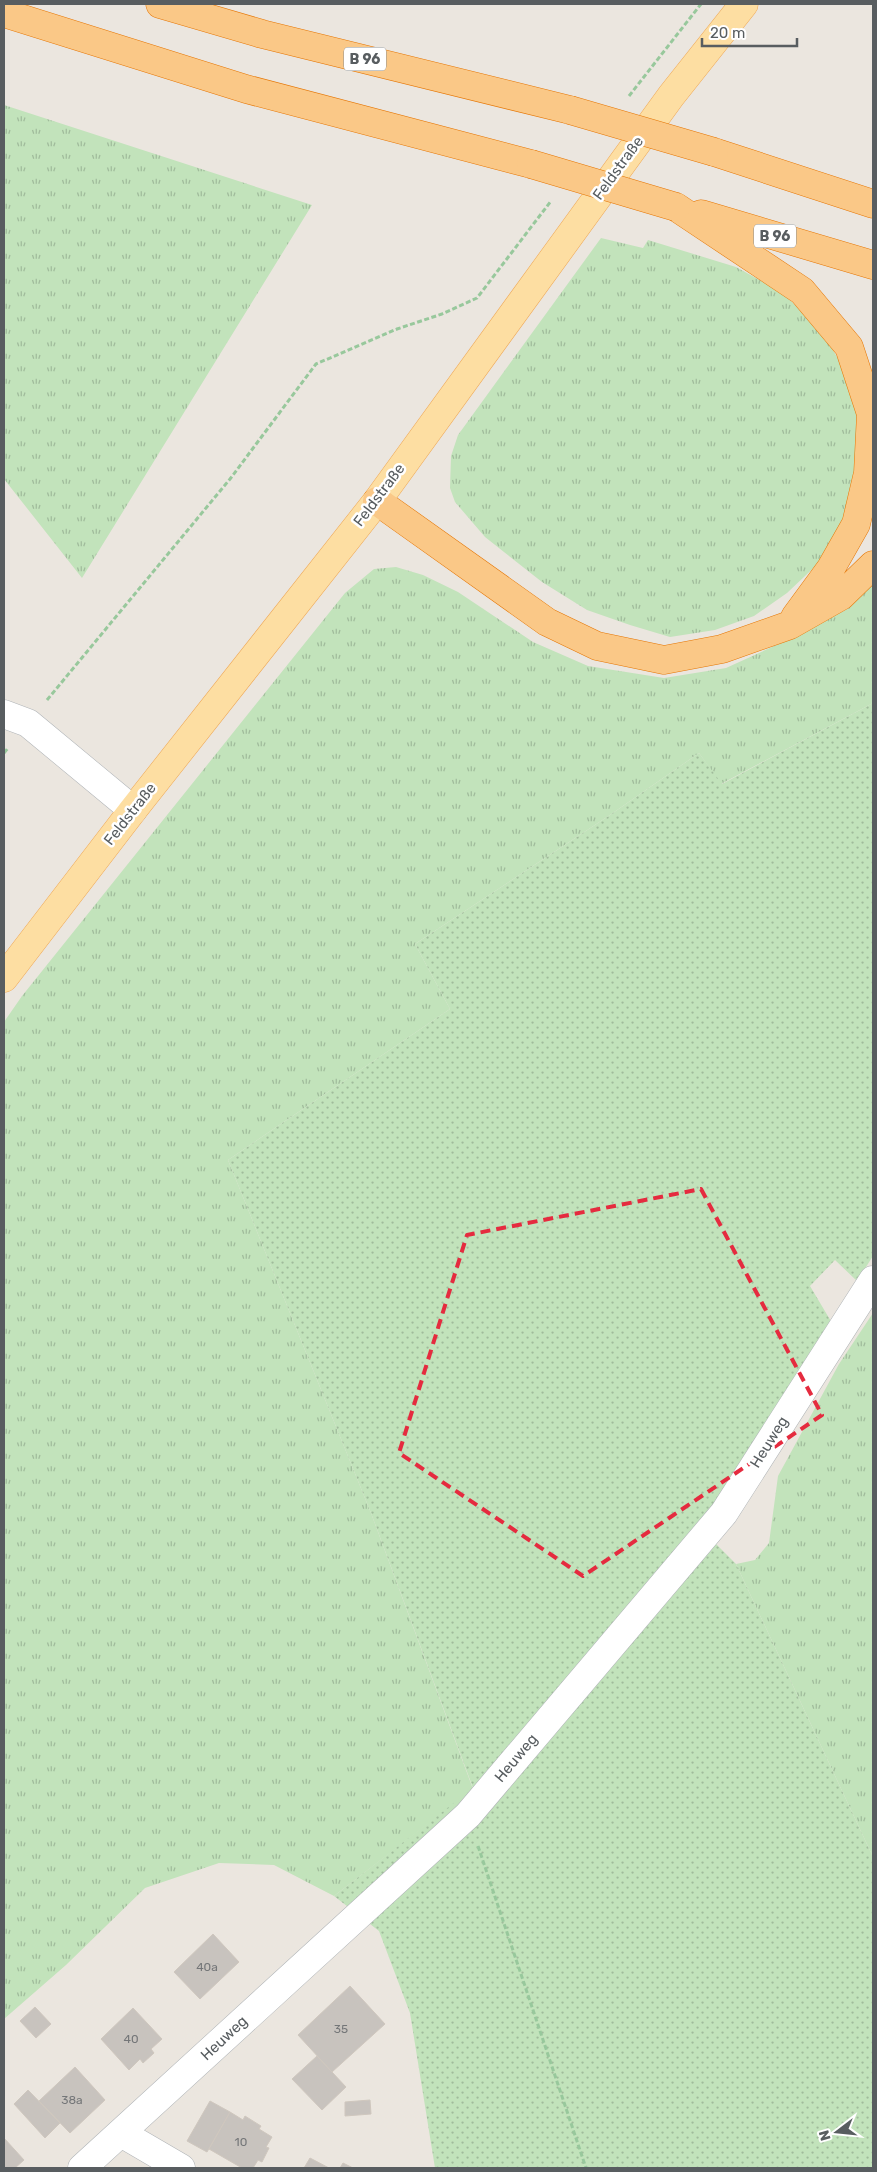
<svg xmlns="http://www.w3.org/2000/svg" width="877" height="2172" font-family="Rubik,sans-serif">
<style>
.grass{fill:url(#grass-tufts)}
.park{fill:url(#park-dots)}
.building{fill:#c8c3be;stroke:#cfc7be}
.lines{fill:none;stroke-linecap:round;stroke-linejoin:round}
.minor-casing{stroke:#b0b4b7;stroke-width:29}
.major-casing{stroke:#eea755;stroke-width:29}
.highway-casing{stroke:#e57605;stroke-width:29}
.path{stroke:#98c89c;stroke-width:3;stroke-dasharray:5 2.5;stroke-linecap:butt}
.minor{stroke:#fff;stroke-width:28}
.major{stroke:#fddea2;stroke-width:28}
.highway{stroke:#fac887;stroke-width:28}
.highway-bridge-casing{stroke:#e57605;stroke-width:29;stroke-linecap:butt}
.highway-bridge{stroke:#fac887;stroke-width:28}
.marked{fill:none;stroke:#e52b3f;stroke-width:4;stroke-dasharray:10 6;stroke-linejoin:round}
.labels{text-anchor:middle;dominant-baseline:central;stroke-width:5;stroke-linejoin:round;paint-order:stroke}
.number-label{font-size:12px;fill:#747678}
.shield{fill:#fff;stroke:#8a8e90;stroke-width:1}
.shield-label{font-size:14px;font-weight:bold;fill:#585d60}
.street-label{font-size:15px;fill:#585d60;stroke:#fff}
</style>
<defs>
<pattern id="grass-tufts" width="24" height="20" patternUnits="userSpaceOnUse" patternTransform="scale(1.25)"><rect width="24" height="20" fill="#c2e3bb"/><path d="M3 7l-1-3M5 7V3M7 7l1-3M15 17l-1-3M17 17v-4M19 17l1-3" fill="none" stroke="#a0bb9b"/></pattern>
<pattern id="park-dots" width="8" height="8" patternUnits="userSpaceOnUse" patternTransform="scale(1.25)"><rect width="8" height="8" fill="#c2e3bb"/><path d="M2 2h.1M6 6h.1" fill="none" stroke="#a0bb9b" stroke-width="1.8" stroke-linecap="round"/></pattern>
</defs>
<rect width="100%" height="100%" fill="#ebe6df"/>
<path class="grass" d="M4,105l308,100 -230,373 -78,-99z
M601,238l42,10 5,-8 88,27 47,26 39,39 23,38 15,48 -1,63 -17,44 -19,34 -36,34 -33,23 -39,14 -45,7 -40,-12 -43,-15 -45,-28 -57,-45 -30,-35 -5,-14 1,-32 7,-21z
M396,567l27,8 35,17 75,50 55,24 76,12 62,-10 70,-32 53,-28 24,-24v119l-152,81 -22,-31 -89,62 -195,129 35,65 -222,151 143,353 102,276 -139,107 -60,-31 -55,-2 -74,25 -79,77 -62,54v-997l18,-26 323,-403 29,-24z
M873,1313v544l-137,-293 19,-4 14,-17 9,-67 61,-112z"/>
<path class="park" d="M873,703v553l-16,25 -22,-21 -25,26 22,37 -132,205 36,36 137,293v311h-438l-25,-155 -31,-82 -45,-35 139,-108 -102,-275 -143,-353 222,-151 -35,-65 195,-129 89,-62 23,31z"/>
<path class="building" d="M213,1934l26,28 -39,37 -26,-27z
M350,1986l35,38 -53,48 -34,-37z
M35,2007l16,17 -15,14 -16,-17z
M133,2008l29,31 -11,10 3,4 -11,10 -3,-4 -11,11 -28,-31z
M317,2056l29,31 -24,23 -30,-31z
M75,2067l30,33 -35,33 -31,-32z
M28,2090l32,33 -15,15 -31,-34z
M370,2100l1,14 -26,2v-14z
M210,2101l20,11 -23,40 -20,-11z
M230,2112l13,8 2,-4 16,10 -2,3 13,8 -6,10 3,1 -7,14 -4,-2 -5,8h-11l-33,-19z
M4,2138l20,22 -9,8h-11z
M310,2158l19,10h-25z
M343,2163l10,5h-13z"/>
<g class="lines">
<defs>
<path id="minor" d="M4,714l24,9 105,87
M121,2133l60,35
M82,2168l386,-353 256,-302 149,-233"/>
<path id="major" d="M4,978l129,-168 244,-309 294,-405 73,-92"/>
<path id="highway" d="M160,4l102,30 308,76
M4,13l242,76 285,75
M714,152l159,52
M676,207l126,84 47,56 22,67 -3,59 -12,51 -25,44 -36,49
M701,214l172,51
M377,501l170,121 50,24 67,14 58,-11 68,-24 51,-29 32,-31"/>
</defs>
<use href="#minor" class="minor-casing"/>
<use href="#major" class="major-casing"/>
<use href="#highway" class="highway-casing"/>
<path class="path" d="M629,96l72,-92
M47,700l183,-221 86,-115 81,-35 45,-15 35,-16 74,-97
M4,753l4,-5
M478,1846l108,322"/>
<use href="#minor" class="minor"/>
<use href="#major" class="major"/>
<use href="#highway" class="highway"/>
<defs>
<path id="highway-bridge" d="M570,110l144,42
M531,164l145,43"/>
</defs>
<use href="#highway-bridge" class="highway-bridge-casing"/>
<use href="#highway-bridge" class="highway-bridge"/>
</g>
<path class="marked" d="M701,1189l121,226 -239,161 -184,-123 68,-218z"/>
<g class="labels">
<g class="number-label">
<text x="207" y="1967">40a</text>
<text x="341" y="2029">35</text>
<text x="131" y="2039">40</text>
<text x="72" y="2100">38a</text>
<text x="241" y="2142">10</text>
</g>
<g class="shield">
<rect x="344" y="47.5" width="42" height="23" rx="4"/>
<rect x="754" y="224.5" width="42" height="23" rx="4"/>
</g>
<g class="shield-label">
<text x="365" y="59">B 96</text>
<text x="775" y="236">B 96</text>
</g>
<g class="street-label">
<text transform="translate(618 168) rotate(-54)">Feldstraße</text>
<text transform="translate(379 495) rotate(-53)">Feldstraße</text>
<text transform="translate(130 814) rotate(-52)">Feldstraße</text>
<text transform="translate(769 1442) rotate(-58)">Heuweg</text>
<text transform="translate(516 1758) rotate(-50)">Heuweg</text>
<text transform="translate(224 2038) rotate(-43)">Heuweg</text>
</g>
</g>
<rect width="877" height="2172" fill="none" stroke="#585d60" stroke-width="10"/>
<g transform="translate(837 2132) rotate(254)" stroke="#ffffff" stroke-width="4" paint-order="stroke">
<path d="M0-4L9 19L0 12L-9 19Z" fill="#585d60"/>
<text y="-8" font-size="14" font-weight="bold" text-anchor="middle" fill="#585d60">N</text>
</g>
<path d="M702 38v8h95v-8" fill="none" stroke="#585d60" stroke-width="2.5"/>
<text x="710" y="38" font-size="15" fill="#585d60" stroke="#ffffff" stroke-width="4" paint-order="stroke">20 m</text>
</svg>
